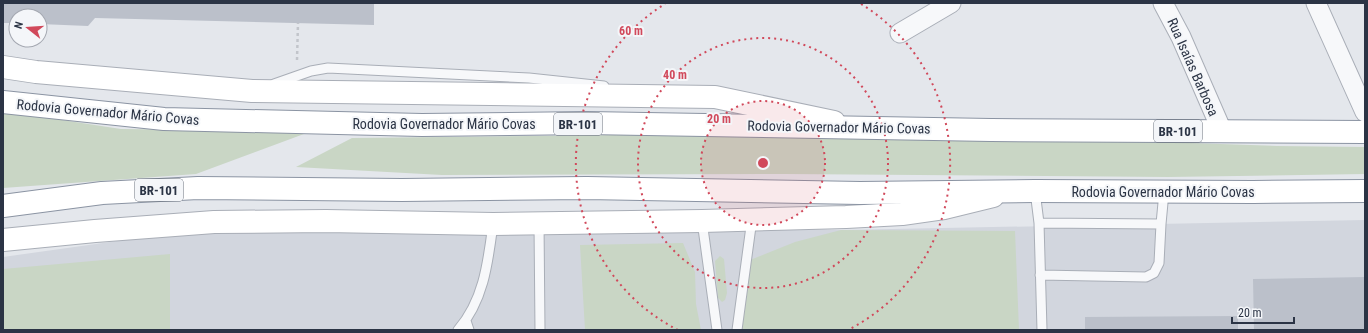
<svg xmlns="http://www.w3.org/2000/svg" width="1368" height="333" font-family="'Roboto Condensed',sans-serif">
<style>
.built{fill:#d2d6de}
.green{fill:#c9d6c5}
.building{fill:#bbc0ca}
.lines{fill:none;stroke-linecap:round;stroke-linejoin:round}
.service-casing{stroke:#a9aeb7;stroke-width:11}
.minor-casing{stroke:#a9aeb7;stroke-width:21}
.secondary-casing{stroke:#a9aeb7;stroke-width:24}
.trunk-casing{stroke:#8b94a3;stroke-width:24}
.path{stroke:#c2c5cb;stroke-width:2.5;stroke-dasharray:3 3;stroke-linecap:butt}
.service{stroke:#f7f8fa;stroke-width:9}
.minor{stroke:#f7f8fa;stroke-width:19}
.secondary{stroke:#fff;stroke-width:22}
.trunk{stroke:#fff;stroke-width:22}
.ring{fill:none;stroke:#d1495b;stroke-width:2;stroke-dasharray:2 4}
.labels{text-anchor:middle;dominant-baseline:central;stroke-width:4;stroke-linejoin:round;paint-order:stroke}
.shield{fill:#f4f6f9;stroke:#676e7b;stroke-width:1}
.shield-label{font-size:13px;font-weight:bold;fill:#2b3445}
.street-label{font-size:14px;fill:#2b3445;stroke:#f4f6f9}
.centre{fill:#d1495b;stroke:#f4f6f9;stroke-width:2}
.ring-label{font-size:12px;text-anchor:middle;font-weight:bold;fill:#d1495b;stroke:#f4f6f9;stroke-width:4;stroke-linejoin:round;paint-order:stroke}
</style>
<rect width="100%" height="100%" fill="#e4e7ec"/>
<path class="built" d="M1365,220v110h-1362v-73l164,-23 515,-7 159,3z"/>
<path class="green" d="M3,111l118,18 191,2 -116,43 -193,14z
M614,135l369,1 294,10 88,1v27l-197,3 -382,-3 -344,1 -146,-8 56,-29z
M841,230l174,1 4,99h-278l9,-70 45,-18z
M683,243l12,29 1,32 5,26h-116l-5,-85z
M170,254v76h-167v-61z
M720,256l4,3 3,34 -2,7 -3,2 -4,-4 -3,-37z"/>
<path class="building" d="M3,3h371v22l-279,-7 -7,8 -48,-2v-8h-24v7h-13z
M1365,277v53h-111l-1,-51z
M1238,316v14h-153v-13z"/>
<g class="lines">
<defs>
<path id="service" d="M274,84l37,-13 17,-3 201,10 75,8
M1035,191l4,32 122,1 3,-32
M702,221l15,109
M539,223l1,107
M1039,223l3,107
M1040,275l106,2 8,-4 5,-10 2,-39
M466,321l3,9
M458,330c26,-30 30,-68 35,-106
M737,330l15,-111"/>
<path id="minor" d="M1163,3l18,34 41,94
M1316,3l49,109
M900,33l51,-30"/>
<path id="secondary" d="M3,67l33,5 216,19 463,6 119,25
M3,240l92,-9 119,-9 112,-1 167,3 209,-3 144,-4 56,-3 42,-6 49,-12"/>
<path id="trunk" d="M3,102l161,17 258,6 165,-2 404,7 374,2
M3,206l99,-13 96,-5 204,2 185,-2 273,5 175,-2 218,1 112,-1"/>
</defs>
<use href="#service" class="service-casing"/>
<use href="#minor" class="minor-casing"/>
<use href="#secondary" class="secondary-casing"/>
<use href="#trunk" class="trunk-casing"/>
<path class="path" d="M297,60l1,-37"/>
<use href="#service" class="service"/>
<use href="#minor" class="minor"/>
<use href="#secondary" class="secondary"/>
<use href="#trunk" class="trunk"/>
</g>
<circle cx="763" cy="163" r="62" fill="#d1495b" fill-opacity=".12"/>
<g class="ring">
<circle cx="763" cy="163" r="62"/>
<circle cx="763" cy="163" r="125"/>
<path d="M678 330A187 187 0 0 1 665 4M861 4A187 187 0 0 1 848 330"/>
</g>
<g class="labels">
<g class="shield">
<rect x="554" y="113" width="48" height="22" rx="3"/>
<rect x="1154" y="120" width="48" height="22" rx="3"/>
<rect x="135" y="179" width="48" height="22" rx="3"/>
</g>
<g class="shield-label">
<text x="578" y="124">BR-101</text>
<text x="1178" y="131">BR-101</text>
<text x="159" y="190">BR-101</text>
</g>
<g class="street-label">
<text transform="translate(1193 67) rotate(66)">Rua Isaías Barbosa</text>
<text transform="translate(108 112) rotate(5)">Rodovia Governador Mário Covas</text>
<text x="444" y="124">Rodovia Governador Mário Covas</text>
<text transform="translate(839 127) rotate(1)">Rodovia Governador Mário Covas</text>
<text x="1163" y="192">Rodovia Governador Mário Covas</text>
</g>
</g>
<circle cx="763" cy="163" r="6" class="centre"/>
<g class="ring-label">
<text x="631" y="35">60 m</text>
<text x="675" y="79">40 m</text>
<text x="719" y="123">20 m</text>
</g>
<rect width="1368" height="333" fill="none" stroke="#2b3445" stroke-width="8"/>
<g transform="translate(28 28) rotate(287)"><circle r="19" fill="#f4f6f9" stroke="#a4a8b1"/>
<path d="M0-3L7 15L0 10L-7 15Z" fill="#d1495b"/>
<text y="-6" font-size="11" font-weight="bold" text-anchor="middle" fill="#2b3445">N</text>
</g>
<path d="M1232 317v6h62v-6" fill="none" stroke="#2b3445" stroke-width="2"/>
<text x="1238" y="317" font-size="12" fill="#2b3445" stroke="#f4f6f9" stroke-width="3" paint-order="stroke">20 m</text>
</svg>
